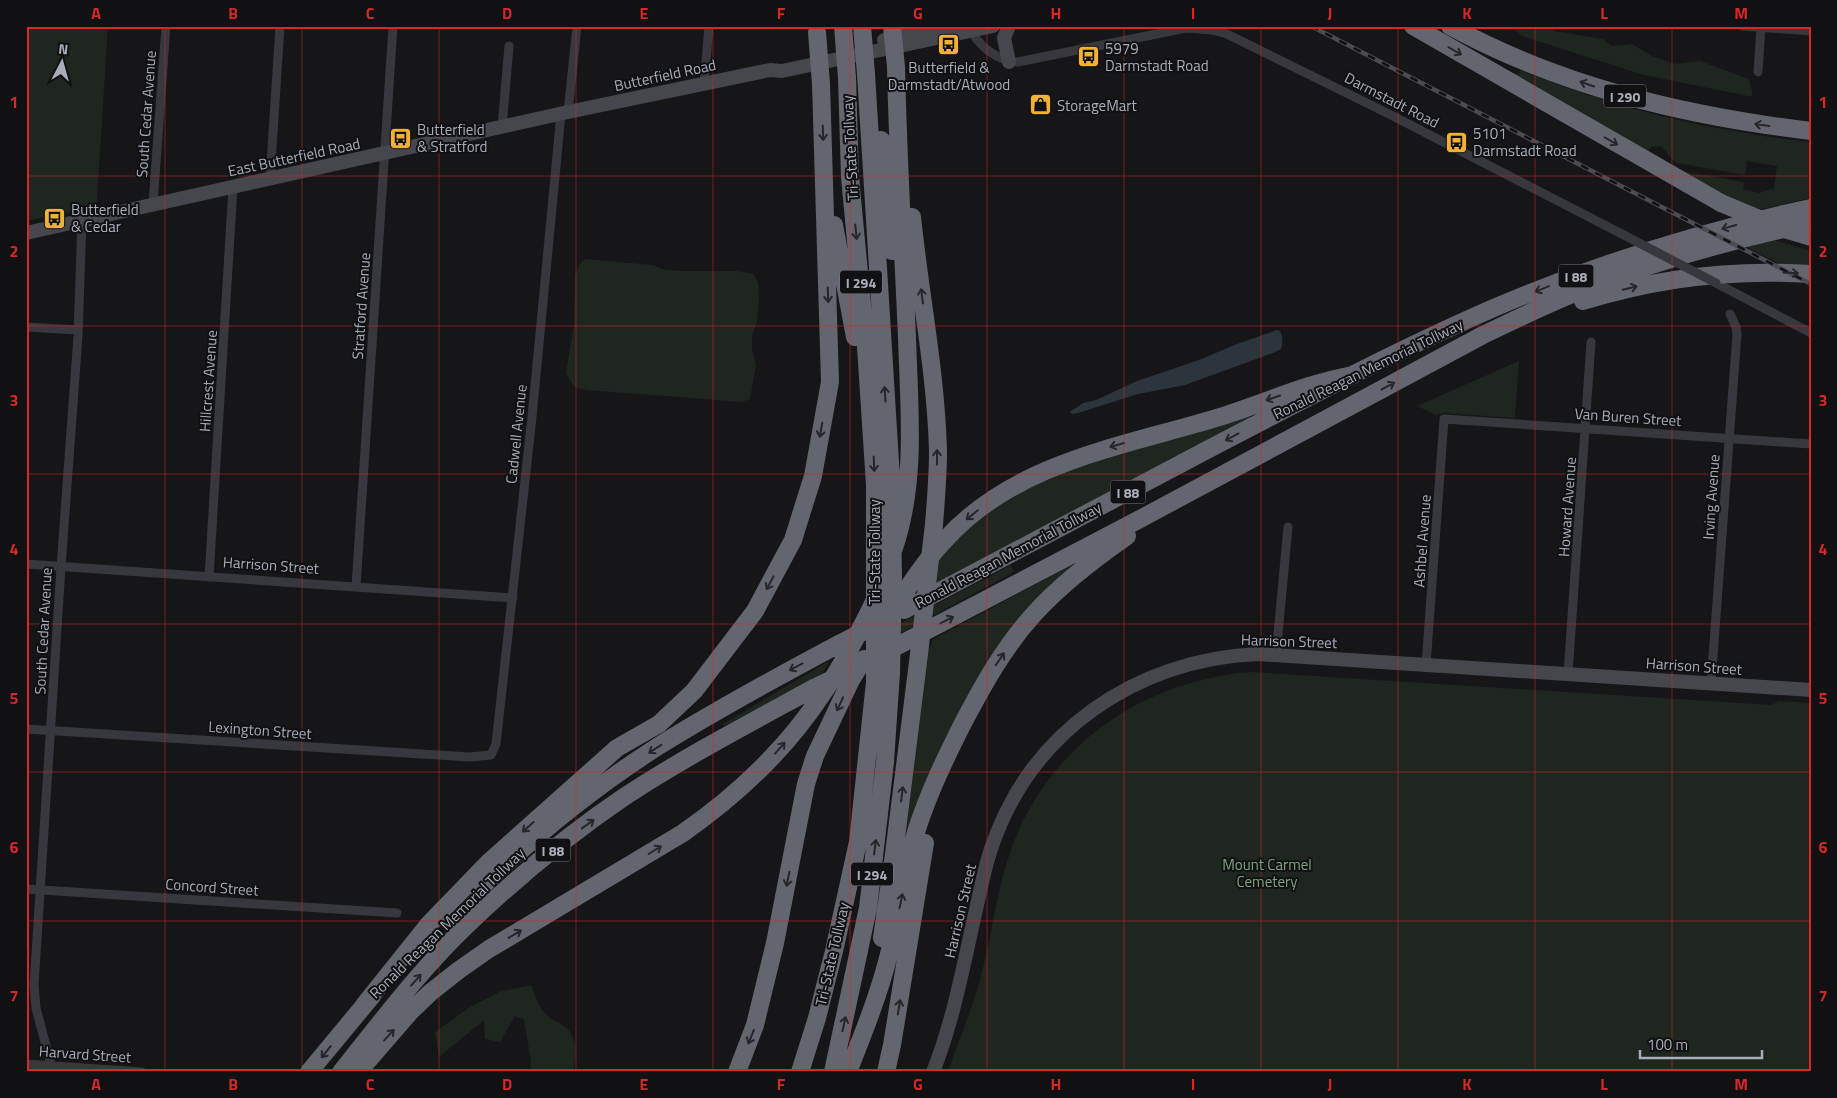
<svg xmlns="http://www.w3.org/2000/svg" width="1837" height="1098" font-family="'Titillium Web',sans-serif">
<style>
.green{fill:#1e261f}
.water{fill:#2c353c}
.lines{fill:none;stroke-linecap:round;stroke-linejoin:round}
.minor{stroke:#37383d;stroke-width:9}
.secondary{stroke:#45474d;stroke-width:14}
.motorway{stroke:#63666e;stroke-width:18}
.rail-casing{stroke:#4a4c52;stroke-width:4.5}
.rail{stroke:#111113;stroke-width:2.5;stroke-dasharray:8;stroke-linecap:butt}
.minor-bridge{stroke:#37383d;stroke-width:9}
.motorway-bridge{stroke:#63666e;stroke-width:18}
.oneway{stroke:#26262a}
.grid{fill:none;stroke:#d62828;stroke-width:1;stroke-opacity:0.55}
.labels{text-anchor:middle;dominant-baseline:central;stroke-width:4;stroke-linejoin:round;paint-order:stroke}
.shield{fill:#111113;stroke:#7b7e86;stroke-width:1}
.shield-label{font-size:14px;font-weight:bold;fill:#a8adb8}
.poi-label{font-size:15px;fill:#a8adb8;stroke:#111113;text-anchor:start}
.street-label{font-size:15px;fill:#a8adb8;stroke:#111113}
.park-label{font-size:15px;fill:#7fa381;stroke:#111113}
.neatline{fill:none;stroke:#d62828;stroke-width:2}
.grid-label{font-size:16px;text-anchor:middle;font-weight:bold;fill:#d62828}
</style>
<rect width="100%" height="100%" fill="#161618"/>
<path class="green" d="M26,26h82l-11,173 1,8 -72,14z
M1511,26h40l4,5 48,8 8,7 21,-2 20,12 23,8 25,-3 49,18 4,18 -109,-22 -122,-39z
M1520,70c97,39 188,61 291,72v56l-54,12 -51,-24 -26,-15 64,11 -1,7 16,4 15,-5 3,-22 -30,-5 -2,14 -68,-12c-7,-4 -10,-12 -16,-17l-10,1 -4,6 -134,-78 1,-2 5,1z
M1774,240l37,11v18l-24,-2 -41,-20z
M584,259l68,6 14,5 14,1h56l18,3 4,9 1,16 -2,23 -5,14v14l4,15 -6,34 -8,3 -155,-12 -10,-2 -5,-4 -6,-11 8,-49 1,-49 4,-10z
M1519,361l-4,57 -71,-5 -8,2 -19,-9z
M1248,413l2,5 -315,165 4,-28 43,-40 40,-25 25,-13z
M1077,562l1,2 -109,129 -29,57 -11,27 -24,67 21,-182 2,-14 3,-2 1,-6z
M1011,565l3,7 -130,70 9,-15z
M829,661l-7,14 -98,51 -1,-2z
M1251,672l520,33 8,-4 32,2v369h-863c11,-33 26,-67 34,-100 11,-42 15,-85 30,-125 37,-102 132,-167 239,-175z
M531,985c5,12 8,25 19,33 4,3 10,4 14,8 15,11 12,29 9,46h-43l1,-10 -7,-42 -9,-4 -15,26 -15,-3 -1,-19 -45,37 -4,-25 35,-25 29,-15z"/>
<path class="water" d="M1277,330l3,1c3,6 3,11 1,18l-8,4 -88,32 -47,9 -60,19 -6,1 -2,-2 13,-9 13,-3 41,-19 62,-21 38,-16z"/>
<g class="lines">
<path class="minor" d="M1742,26l69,5
M970,27c7,19 28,34 48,35l168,-34 26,2 13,3 166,82 229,118
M1758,72l3,-46
M704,84l5,-58
M568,112l9,-86
M502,127l7,-81
M270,179l10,-153
M153,204l13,-178
M1716,283l95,50
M26,327l52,3
M26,564l487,34
M209,577l24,-390
M356,587l37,-561
M1276,655l12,-128
M1426,665l18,-246 367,25
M1568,674l23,-332
M1711,683l26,-349 -1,-7 -6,-13
M26,729l444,28 21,-2 5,-11 36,-327 29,-303
M26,889l371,24
M26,1064l116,8
M53,1072l-17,-64 -2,-23 27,-418 17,-231 4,-116"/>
<path class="secondary" d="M1009,26l-5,12 5,24
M884,40l58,-14
M26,233l542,-121 202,-42 12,1 211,-45
M933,1072c19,-48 29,-99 40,-149 6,-25 10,-50 18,-74 39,-117 144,-189 266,-195l554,36"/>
<path class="motorway" d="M1413,26l308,177
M1450,26c112,61 236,90 361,105
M866,74l25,404
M847,78l3,99 16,170 9,138
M881,140l11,111
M912,217c8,78 24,156 26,234 0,24 -2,49 -4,73
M834,225l21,112
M1583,301c74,-23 150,-32 228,-27
M894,548c23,-68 15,-140 13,-211 -4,-90 -9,-180 -11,-270
M904,610c100,-53 201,-106 301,-159 96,-50 192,-101 291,-144 101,-43 207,-76 315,-99
M889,618c16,-27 33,-54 55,-77 71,-80 182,-95 279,-125 44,-14 85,-33 130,-41
M880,655l260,-136 343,-184c35,-17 69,-33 104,-47 72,-28 148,-49 224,-65
M479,889c54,-52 114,-101 178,-142 59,-37 120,-70 182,-103
M882,938l12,-84 25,-200
M364,1005l64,-80 60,-62 129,-115 42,-24 35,-33 61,-80 38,-71 20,-64 17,-94 -9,-298
M309,1072l63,-76
M341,1072c40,-50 79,-102 125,-146 49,-47 102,-91 158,-129 61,-40 126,-74 190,-109
M358,1072l52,-60 21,-20 28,-22 30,-21 194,-116c53,-37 102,-83 138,-137 22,-31 39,-66 56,-100
M737,1072l18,-47 20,-82 31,-159 9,-28 36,-76 13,-21
M800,1072l17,-54 17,-67 24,-109 17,-160
M833,1072l35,-164 17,-146 6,-89
M848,1072c15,-38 30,-75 40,-114 11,-43 16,-87 29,-129 12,-37 28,-70 45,-104 21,-40 42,-78 72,-111 27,-30 60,-55 93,-78
M886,1072l6,-27 33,-202"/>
<defs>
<path id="rail" d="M1311,26l500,258"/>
</defs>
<use href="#rail" class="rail-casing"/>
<use href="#rail" class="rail"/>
<path class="minor-bridge" d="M1620,233l96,50"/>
<path class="motorway-bridge" d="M843,26l4,52
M862,26l4,48
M892,26l4,41
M817,32l4,52
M1721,203l57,24 33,10
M875,485v197
M839,644l45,-23
M919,654l15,-130
M891,673l2,-97 -2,-98
M814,688l59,-29"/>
</g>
<defs><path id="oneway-shaft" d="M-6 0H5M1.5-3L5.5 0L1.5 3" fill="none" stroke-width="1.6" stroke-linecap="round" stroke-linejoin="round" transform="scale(1.25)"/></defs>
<g class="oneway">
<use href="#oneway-shaft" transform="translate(1455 51) rotate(30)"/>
<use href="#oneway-shaft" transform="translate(1587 84) rotate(-161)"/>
<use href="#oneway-shaft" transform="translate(1762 125) rotate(-172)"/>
<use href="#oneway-shaft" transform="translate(823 133) rotate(88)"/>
<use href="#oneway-shaft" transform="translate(1611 141) rotate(30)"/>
<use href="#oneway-shaft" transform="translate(1729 227) rotate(165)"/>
<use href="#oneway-shaft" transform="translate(856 232) rotate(84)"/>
<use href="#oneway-shaft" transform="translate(1791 273) rotate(3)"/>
<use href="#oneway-shaft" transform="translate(1630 288) rotate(-13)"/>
<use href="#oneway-shaft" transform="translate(1542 289) rotate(158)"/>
<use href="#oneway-shaft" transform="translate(828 295) rotate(88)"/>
<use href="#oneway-shaft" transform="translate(922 296) rotate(-97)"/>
<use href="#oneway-shaft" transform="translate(1388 386) rotate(-28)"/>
<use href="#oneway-shaft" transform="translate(885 394) rotate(-94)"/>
<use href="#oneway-shaft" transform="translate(1273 398) rotate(161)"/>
<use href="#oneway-shaft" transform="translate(821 430) rotate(100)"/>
<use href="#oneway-shaft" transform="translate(1232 437) rotate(152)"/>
<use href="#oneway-shaft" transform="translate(1117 445) rotate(164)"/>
<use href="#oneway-shaft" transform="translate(937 457) rotate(-90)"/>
<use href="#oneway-shaft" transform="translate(874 464) rotate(88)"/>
<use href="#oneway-shaft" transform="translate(972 515) rotate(141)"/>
<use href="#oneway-shaft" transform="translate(770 583) rotate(118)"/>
<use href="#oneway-shaft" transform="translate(947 620) rotate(-27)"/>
<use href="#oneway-shaft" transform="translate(1000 659) rotate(-56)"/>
<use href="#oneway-shaft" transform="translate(796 667) rotate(152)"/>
<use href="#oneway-shaft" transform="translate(840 704) rotate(115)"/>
<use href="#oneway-shaft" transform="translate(780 748) rotate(-49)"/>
<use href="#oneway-shaft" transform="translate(655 749) rotate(147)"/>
<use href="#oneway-shaft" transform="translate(902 794) rotate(-83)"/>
<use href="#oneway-shaft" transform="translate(588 824) rotate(-36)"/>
<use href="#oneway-shaft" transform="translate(528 827) rotate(138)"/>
<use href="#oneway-shaft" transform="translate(875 847) rotate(-83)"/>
<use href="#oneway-shaft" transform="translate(655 850) rotate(-32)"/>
<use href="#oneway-shaft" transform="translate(788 879) rotate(101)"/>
<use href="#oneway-shaft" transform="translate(901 901) rotate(-78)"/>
<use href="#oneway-shaft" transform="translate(515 934) rotate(-31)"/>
<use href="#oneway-shaft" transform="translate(416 980) rotate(-49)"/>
<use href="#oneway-shaft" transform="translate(899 1007) rotate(-81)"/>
<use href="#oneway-shaft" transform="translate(844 1024) rotate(-78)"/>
<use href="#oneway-shaft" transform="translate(389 1035) rotate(-48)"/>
<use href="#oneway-shaft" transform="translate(751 1037) rotate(112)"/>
<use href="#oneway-shaft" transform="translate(326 1052) rotate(129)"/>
</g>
<path class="grid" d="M165,26v1046M302,26v1046M439,26v1046M576,26v1046M713,26v1046M850,26v1046M987,26v1046M1124,26v1046M1261,26v1046M1398,26v1046M1535,26v1046M1672,26v1046M26,176h1785M26,326h1785M26,474h1785M26,624h1785M26,772h1785M26,921h1785"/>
<defs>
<symbol id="bus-square" viewBox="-11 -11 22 22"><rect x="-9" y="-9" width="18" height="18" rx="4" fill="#f2b134" stroke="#111113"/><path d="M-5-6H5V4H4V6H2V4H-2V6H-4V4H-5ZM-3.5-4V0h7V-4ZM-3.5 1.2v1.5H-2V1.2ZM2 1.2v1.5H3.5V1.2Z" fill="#111"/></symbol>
<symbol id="shop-square" viewBox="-11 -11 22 22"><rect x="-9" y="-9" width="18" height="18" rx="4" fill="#f2b134" stroke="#111113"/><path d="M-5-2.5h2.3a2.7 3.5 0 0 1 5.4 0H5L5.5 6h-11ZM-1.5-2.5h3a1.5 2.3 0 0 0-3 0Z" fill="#111"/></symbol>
</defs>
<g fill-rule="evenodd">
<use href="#bus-square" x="936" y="32" width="25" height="25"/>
<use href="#bus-square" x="1076" y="44" width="25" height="25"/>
<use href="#shop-square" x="1028" y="92" width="25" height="25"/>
<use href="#bus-square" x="388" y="126" width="25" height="25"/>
<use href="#bus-square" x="1444" y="130" width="25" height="25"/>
<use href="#bus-square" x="42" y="206" width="25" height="25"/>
</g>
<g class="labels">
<g class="shield">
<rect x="1604" y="84.5" width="42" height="23" rx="4"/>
<rect x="1558.5" y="264.5" width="35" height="23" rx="4"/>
<rect x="840" y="270.5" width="42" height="23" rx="4"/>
<rect x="1110.5" y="480.5" width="35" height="23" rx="4"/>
<rect x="535.5" y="838.5" width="35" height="23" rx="4"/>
<rect x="851" y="862.5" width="42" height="23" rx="4"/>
</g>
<g class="shield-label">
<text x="1625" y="96">I 290</text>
<text x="1576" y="276">I 88</text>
<text x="861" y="282">I 294</text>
<text x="1128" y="492">I 88</text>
<text x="553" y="850">I 88</text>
<text x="872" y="874">I 294</text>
</g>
<g class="poi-label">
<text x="1105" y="48">5979<tspan x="1105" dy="17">Darmstadt Road</tspan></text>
<text x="949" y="67" text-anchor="middle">Butterfield &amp;<tspan x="949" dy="17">Darmstadt/Atwood</tspan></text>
<text x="1057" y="105">StorageMart</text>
<text x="417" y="129">Butterfield<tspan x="417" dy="17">&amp; Stratford</tspan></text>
<text x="1473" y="133">5101<tspan x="1473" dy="17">Darmstadt Road</tspan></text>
<text x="71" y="209">Butterfield<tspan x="71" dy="17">&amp; Cedar</tspan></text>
</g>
<g class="street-label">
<text transform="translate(665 75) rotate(-12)">Butterfield Road</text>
<text transform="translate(1392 100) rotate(27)">Darmstadt Road</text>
<text transform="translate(146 114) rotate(-86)">South Cedar Avenue</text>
<text transform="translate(850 148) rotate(-93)">Tri-State Tollway</text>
<text transform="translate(294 157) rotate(-12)">East Butterfield Road</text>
<text transform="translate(361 306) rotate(-86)">Stratford Avenue</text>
<text transform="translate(1368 369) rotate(-26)">Ronald Reagan Memorial Tollway</text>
<text transform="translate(208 381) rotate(-86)">Hillcrest Avenue</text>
<text transform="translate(1628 417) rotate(4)">Van Buren Street</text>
<text transform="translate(516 434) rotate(-84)">Cadwell Avenue</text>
<text transform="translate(1711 497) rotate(-86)">Irving Avenue</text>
<text transform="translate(1567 507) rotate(-86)">Howard Avenue</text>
<text transform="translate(1422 541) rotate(-86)">Ashbel Avenue</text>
<text transform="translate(874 552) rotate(-90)">Tri-State Tollway</text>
<text transform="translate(1008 555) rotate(-28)">Ronald Reagan Memorial Tollway</text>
<text transform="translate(271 565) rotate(4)">Harrison Street</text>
<text transform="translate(43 631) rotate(-87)">South Cedar Avenue</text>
<text transform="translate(1289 641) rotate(2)">Harrison Street</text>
<text transform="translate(1694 666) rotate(4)">Harrison Street</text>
<text transform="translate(260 730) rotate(4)">Lexington Street</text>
<text transform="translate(212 887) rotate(4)">Concord Street</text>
<text transform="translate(960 911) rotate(-77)">Harrison Street</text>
<text transform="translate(447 923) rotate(-44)">Ronald Reagan Memorial Tollway</text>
<text transform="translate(832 954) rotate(-77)">Tri-State Tollway</text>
<text transform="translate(85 1054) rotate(4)">Harvard Street</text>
</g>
<g class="park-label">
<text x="1267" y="864">Mount Carmel<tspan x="1267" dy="17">Cemetery</tspan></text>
</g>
</g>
<rect width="1837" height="1098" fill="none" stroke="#111113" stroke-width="55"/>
<g transform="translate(62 62) rotate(6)" stroke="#111113" stroke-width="4" paint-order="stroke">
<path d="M0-4L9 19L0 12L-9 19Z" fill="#a8adb8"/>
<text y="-8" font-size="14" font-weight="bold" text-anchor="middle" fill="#a8adb8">N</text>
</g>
<path d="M1640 1050v8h122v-8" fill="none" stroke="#a8adb8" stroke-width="2.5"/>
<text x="1647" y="1050" font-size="15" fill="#a8adb8" stroke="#111113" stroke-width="4" paint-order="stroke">100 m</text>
<rect x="28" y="28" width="1782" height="1042" class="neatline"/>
<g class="grid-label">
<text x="96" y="19">A</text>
<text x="233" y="19">B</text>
<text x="370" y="19">C</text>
<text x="507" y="19">D</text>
<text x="644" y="19">E</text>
<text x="781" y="19">F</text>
<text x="918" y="19">G</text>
<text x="1056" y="19">H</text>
<text x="1193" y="19">I</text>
<text x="1330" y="19">J</text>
<text x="1467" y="19">K</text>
<text x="1604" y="19">L</text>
<text x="1741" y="19">M</text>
<text x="14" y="108">1</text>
<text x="1823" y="108">1</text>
<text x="14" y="257">2</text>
<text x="1823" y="257">2</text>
<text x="14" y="406">3</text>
<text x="1823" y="406">3</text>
<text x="14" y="555">4</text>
<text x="1823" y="555">4</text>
<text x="14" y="704">5</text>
<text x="1823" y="704">5</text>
<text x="14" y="853">6</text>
<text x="1823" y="853">6</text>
<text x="14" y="1002">7</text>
<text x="1823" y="1002">7</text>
<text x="96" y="1090">A</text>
<text x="233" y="1090">B</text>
<text x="370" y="1090">C</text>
<text x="507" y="1090">D</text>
<text x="644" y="1090">E</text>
<text x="781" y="1090">F</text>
<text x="918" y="1090">G</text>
<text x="1056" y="1090">H</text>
<text x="1193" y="1090">I</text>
<text x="1330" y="1090">J</text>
<text x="1467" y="1090">K</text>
<text x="1604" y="1090">L</text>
<text x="1741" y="1090">M</text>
</g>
</svg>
